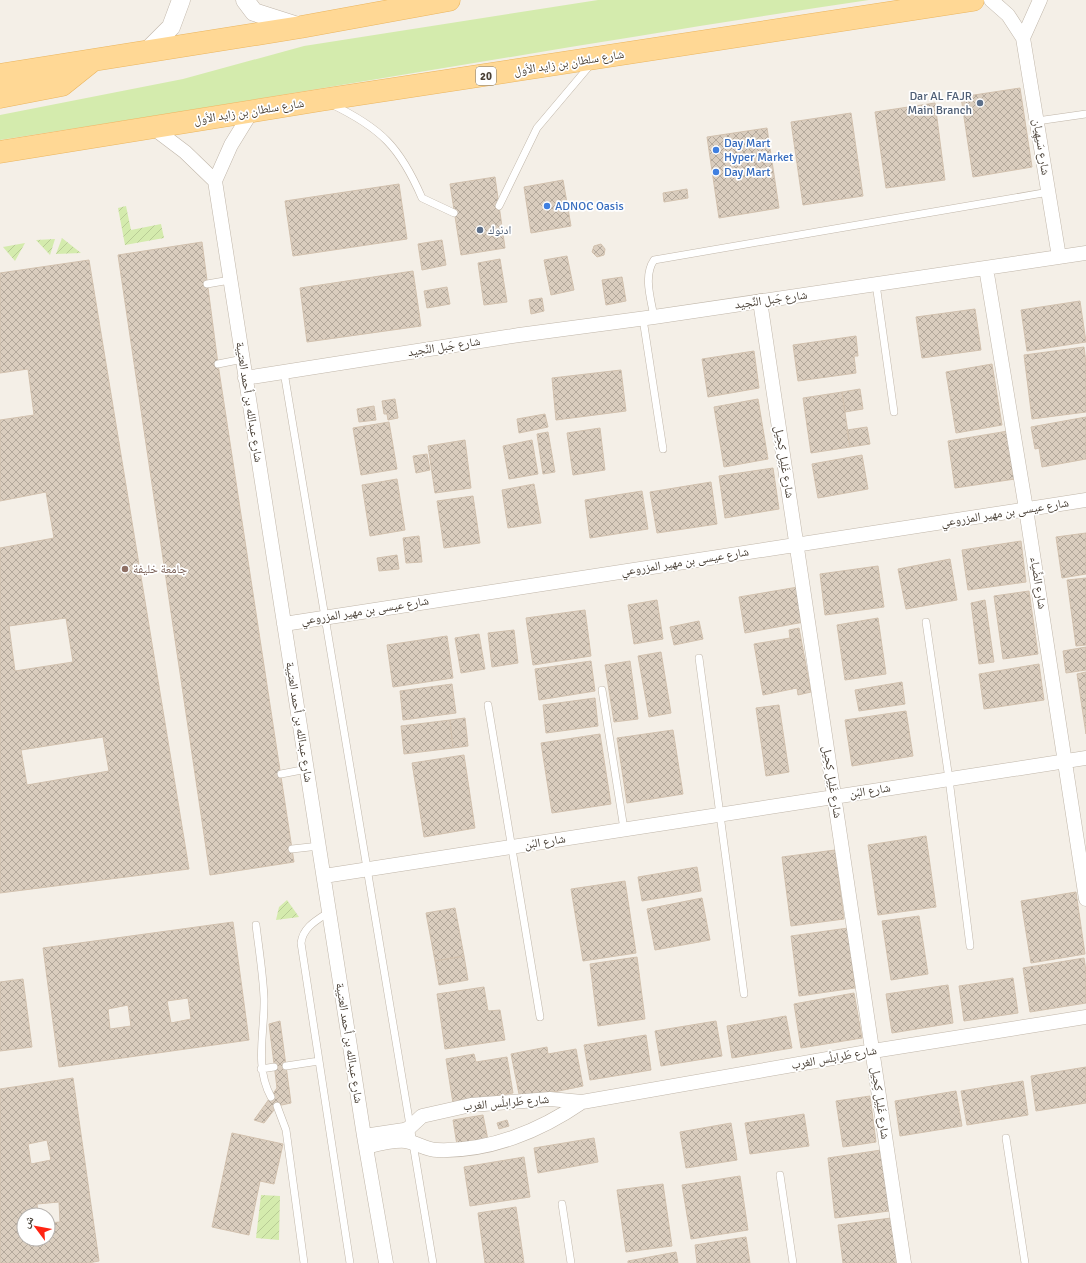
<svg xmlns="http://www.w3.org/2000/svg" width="1086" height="1263" font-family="Signika,'Noto Naskh Arabic',sans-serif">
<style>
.grass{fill:#d4ebad}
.garden{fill:url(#garden-furrows)}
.building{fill:url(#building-cross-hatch);stroke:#d2c1ae;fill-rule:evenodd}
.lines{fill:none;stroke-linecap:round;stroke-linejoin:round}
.service-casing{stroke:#c0b6a9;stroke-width:8}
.minor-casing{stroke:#c0b6a9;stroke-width:15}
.tertiary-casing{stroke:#c0b6a9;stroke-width:19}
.primary-casing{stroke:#ebb55e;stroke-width:23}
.service{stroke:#fff;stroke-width:7}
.minor{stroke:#fff;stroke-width:14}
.tertiary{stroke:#fff;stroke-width:18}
.primary{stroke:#ffd895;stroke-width:22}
.service-dot{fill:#5c6f8a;stroke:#fff;stroke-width:1.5}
.shop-dot{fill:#3f7fe0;stroke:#fff;stroke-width:1.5}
.education-dot{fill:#8d6e63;stroke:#fff;stroke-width:1.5}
.labels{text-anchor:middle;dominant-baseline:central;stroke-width:3.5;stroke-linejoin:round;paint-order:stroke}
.shield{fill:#fff;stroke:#7f7972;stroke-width:1}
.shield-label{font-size:11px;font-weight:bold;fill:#483f35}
.street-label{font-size:12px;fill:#483f35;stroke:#fff}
.service-label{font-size:12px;fill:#4e5e75;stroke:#fff;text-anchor:end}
.shop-label{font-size:12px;fill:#366cbe;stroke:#fff;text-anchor:start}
.education-label{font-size:12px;fill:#785e54;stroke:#fff;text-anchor:start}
</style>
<defs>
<pattern id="garden-furrows" width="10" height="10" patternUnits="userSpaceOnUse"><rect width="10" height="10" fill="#d4ebad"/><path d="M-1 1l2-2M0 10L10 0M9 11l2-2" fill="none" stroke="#b8cb95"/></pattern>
<pattern id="building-cross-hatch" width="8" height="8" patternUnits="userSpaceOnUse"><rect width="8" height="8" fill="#dacdbe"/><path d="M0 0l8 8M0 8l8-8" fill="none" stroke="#b3a89b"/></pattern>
</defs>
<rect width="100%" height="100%" fill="#f4efe7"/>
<path class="grass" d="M598,0h271c-290,43 -579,96 -869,140v-25l183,-36 121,-33z"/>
<path class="garden" d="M126,206l5,24 30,-6 3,14 -39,7 -7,-37z
M62,238l19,15 -25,1z
M55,239l-5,16 -14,-15z
M25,243l-10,18 -12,-14z
M287,900l12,17 -23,3 3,-13z
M261,1195l19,1 -1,44 -23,-2z"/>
<path class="building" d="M1020,88l12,79 -59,10 -12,-80z
M935,103l10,77 -59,8 -11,-76z
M851,113l12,83 -60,9 -12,-83z
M767,128l12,80 -60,10 -12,-81z
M495,177l10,71 -44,7 -11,-71z
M563,180l8,46 -40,7 -7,-46z
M399,184l8,55 -114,17 -8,-55z
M687,189l1,9 -24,4 -1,-9z
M442,240l4,25 -24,5 -4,-26z
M202,242l16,122 76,498 -84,13 -92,-620z
M601,244l4,5 -1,6 -7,2 -5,-5 2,-6z
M567,256l7,34 -23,5 -7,-35z
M500,259l7,43 -23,3 -6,-42z
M89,260l100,609 -189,24v-345l54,-10 -8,-46 -46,9v-81l34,-5 -6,-46 -28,4v-100zM66,618l7,44 -58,9 -6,-45zM103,737l6,34 -82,14 -6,-35z
M413,271l8,55 -114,16 -7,-54z
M622,277l4,24 -20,4 -4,-25z
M447,287l3,17 -23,4 -3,-17z
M542,298l2,13 -13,3 -2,-14z
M1080,301l6,41 -59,9 -6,-41z
M975,309l6,41 -59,8 -6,-41z
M856,336l2,20h-4l2,17 -58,8 -5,-36z
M1084,347l2,16v49l-54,7 -8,-64z
M754,351l5,37 -51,9 -6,-38z
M992,364l10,61 -46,8 -10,-61z
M621,370l5,41 -70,9 -4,-42z
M860,389l3,20 -18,3 -3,-20z
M842,392l8,55 -39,6 -8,-55z
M395,399l3,19 -10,2 -1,-6h-3l-2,-13z
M758,399l10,60 -44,8 -10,-60z
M374,406l2,14 -17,2 -2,-13z
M545,414l3,13 -29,6 -2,-14z
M1086,417v42l-44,8 -3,-19 -4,1 -4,-22z
M389,422l8,47 -36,6 -8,-47z
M867,427l3,17 -20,3 -3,-17z
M600,428l5,42 -32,5 -6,-42z
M1008,431l7,48 -60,9 -7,-47z
M548,432l7,40 -12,2 -6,-40z
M465,440l6,48 -36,5 -7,-47z
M532,440l6,34 -29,5 -6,-33z
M427,454l3,16 -14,3 -3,-17z
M862,455l6,34 -50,9 -6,-34z
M773,468l6,41 -54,9 -6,-42z
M397,479l8,51 -35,6 -8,-51z
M711,482l6,42 -60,9 -7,-41z
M534,484l7,39 -33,5 -6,-38z
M642,491l6,38 -58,9 -5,-38z
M473,496l7,47 -36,5 -7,-47z
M1086,533v41l-24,4 -6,-41z
M419,536l3,26 -16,1 -3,-25z
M1021,541l5,41 -58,8 -6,-40z
M397,555l2,14 -20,2 -2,-13z
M950,559l7,41 -51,9 -8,-40z
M878,566l6,41 -59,8 -5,-41z
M1086,578v67l-10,1 -9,-66z
M798,587l6,35 -59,11 -6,-36z
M1029,591l9,63 -35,5 -9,-63z
M657,600l6,39 -29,5 -6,-39z
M985,600l9,62 -15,2 -8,-61z
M585,610l6,46 -58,9 -7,-47z
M878,618l8,56 -41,6 -8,-55z
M699,621l4,18 -29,6 -4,-18z
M799,628l12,64 -13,3 -1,-7 -34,7 -9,-51 36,-6 -1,-8z
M514,630l4,33 -26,4 -4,-34z
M479,634l6,35 -24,4 -6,-35z
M447,636l6,42 -60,9 -6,-42z
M1086,647v23l-20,3 -3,-22z
M661,652l10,61 -22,4 -11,-61z
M591,661l4,30 -56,9 -4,-31z
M630,661l8,58 -24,3 -9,-57z
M1039,664l5,36 -60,9 -5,-35z
M1086,672v62l-9,-60z
M902,682l3,22 -46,7 -4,-21z
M452,684l4,29 -53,7 -3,-29z
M595,698l3,28 -52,7 -3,-28z
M779,705l10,67 -23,4 -10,-68z
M906,711l7,45 -61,10 -7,-46z
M465,718l3,28 -15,2 -3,-28z
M450,720l3,28 -49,6 -3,-28z
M673,730l10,64 -56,9 -10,-65z
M600,734l11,70 -59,9 -11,-70z
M464,755l11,73 -51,9 -12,-74z
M926,836l10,71 -58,8 -10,-70z
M835,850l9,69 -53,7 -9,-69z
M697,867l4,24 -59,10 -4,-24z
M625,881l11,72 -53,8 -12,-72z
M1076,892l9,62 -54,9 -10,-62z
M702,898l8,42 -55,10 -8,-41z
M455,908l9,48 -29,5 -9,-48z
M919,916l9,58 -37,6 -9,-59z
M233,922l16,118 -190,27 -16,-119zM188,998l3,21 -20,4 -4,-22zM128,1005l3,21 -21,3 -2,-20z
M848,928l7,60 -56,8 -8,-60z
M464,956l4,24 -29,5 -4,-24z
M637,957l8,62 -47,7 -8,-62z
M1084,958l2,13v32l-56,9 -7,-44z
M1013,978l5,35 -54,8 -5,-35z
M23,979l9,68 -32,4v-69z
M948,985l5,38 -61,10 -6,-39z
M484,987l4,24 12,-1 5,30 -60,9 -8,-55z
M854,993l8,45 -61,10 -7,-44z
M786,1016l6,32 -60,10 -5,-32z
M280,1021l11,82 -14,3 -13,17 -10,-3 23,-32 -8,-64z
M716,1021l6,35 -61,10 -6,-35z
M646,1035l5,35 -61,10 -6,-35z
M547,1047l1,7 28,-5 7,37 -63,13 -9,-45z
M474,1054l2,8 31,-5 6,36 -60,10 -7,-44z
M1086,1067v36l-50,8 -5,-35z
M73,1078l26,183 -11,2h-88v-174zM47,1140l4,20 -20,4 -3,-20zM59,1202l1,20 -12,1v16h-24v-24h14l-1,-11z
M1023,1081l5,34 -61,10 -6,-34z
M956,1091l6,35 -62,10 -5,-35z
M870,1096l6,46 -33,5 -7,-46z
M804,1114l5,32 -59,8 -5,-31z
M483,1115l5,25 -31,5 -4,-25z
M507,1120l2,6 -10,3 -2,-6z
M731,1123l6,37 -51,8 -6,-36z
M232,1133l51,11 -9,40 -14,-3 -11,54 -37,-8z
M594,1138l4,24 -60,11 -4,-25z
M881,1150l8,61 -54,7 -7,-60z
M524,1157l6,40 -60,9 -6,-39z
M740,1176l8,54 -57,9 -9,-54z
M663,1184l9,62 -46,6 -9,-62z
M516,1207l8,56h-39l-7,-50z
M891,1218l6,45h-54l-5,-38z
M746,1237l4,26h-53l-2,-18z
M676,1252l2,11h-50v-2z"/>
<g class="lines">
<defs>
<path id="service" d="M331,104c50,24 69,43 91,94l32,15
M1037,121l49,-7
M499,206l38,-78 54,-64
M207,284l23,-4
M876,284l18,128
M654,317c-3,-18 -11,-41 0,-57l395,-68
M643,319l20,130
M218,364l25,-5
M284,372l149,891
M926,622l23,157 21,167
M699,658l45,336
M602,690l22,139
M488,705l52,312
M281,774l26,-5
M292,849l27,-3
M329,912c-12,8 -26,15 -28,31l49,320
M256,925c3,25 7,49 8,73 1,34 -10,68 7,99
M286,1066l33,-5
M261,1069l13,-2
M277,1106l9,24 18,133
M1006,1138l19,125
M780,1175l13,88
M562,1204l9,59"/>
<path id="minor" d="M991,0l17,15 15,23 36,219
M1023,38l17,-38
M252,111l-21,34 -16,36 149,955 22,127
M152,127l33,25 30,29
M986,268l40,241 60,390
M760,301l144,962
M245,378l274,-43 135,-18 432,-64
M284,624l802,-124
M324,876l762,-118
M364,1136l40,-6 5,-2 13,-12 49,-11 79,-6 32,3 291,-51 213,-34
M366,1147c12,-3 27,-7 39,-6 11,1 21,9 32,9 52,2 103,-19 145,-48"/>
<path id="tertiary" d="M245,0l9,12 47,15
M147,51l24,-24 10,-27"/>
<path id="primary" d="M0,75l301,-48 148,-27
M0,97l62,-12 30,-24
M0,152l321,-52 652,-100"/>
</defs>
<use href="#service" class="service-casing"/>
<use href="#minor" class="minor-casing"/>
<use href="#tertiary" class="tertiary-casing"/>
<use href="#primary" class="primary-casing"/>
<use href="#service" class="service"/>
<use href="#minor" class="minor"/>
<use href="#tertiary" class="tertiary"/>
<use href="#primary" class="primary"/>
</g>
<g class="service-dot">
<circle cx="980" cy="103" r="4"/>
<circle cx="480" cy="230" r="4"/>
</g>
<g class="shop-dot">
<circle cx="716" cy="150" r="4"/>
<circle cx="716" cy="172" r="4"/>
<circle cx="547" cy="206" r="4"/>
</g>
<circle class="education-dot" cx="125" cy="569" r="4"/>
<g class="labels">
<rect class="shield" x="476" y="67" width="20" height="18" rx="3"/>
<g class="shield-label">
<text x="486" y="76">20</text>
</g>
<g class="street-label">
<text transform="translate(569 63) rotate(-9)">شارع سلطان بن زايد الأول</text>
<text transform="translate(249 112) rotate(-9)">شارع سلطان بن زايد الأول</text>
<text transform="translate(1041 147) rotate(81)">شارع سَيهِيان</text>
<text transform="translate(771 300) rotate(-8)">شارع جَبل النِّجيد</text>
<text transform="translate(444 347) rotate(-9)">شارع جَبل النِّجيد</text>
<text transform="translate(249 402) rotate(81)">شارع عبدالله بن أحمد العتيبة</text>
<text transform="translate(784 462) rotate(81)">شارع غَلِيل كِحِيل</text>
<text transform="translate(1005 513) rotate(-9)">شارع عيسى بن مهير المزروعي</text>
<text transform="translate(685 562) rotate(-9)">شارع عيسى بن مهير المزروعي</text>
<text transform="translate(1038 583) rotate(81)">شارع الضِّياء</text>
<text transform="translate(365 611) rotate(-9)">شارع عيسى بن مهير المزروعي</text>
<text transform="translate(299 722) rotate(81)">شارع عبدالله بن أحمد العتيبة</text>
<text transform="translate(832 782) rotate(81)">شارع غَلِيل كِحِيل</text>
<text transform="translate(870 791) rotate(-9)">شارع البُن</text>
<text transform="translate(545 842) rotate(-9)">شارع البُن</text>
<text transform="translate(349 1043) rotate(81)">شارع عبدالله بن أحمد العتيبة</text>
<text transform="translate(834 1058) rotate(-10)">شارع طَرابلُس الغرب</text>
<text transform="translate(506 1103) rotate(-5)">شارع طَرابلُس الغرب</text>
<text transform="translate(880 1103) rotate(82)">شارع غَلِيل كِحِيل</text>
</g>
<g class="service-label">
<text x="972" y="96">Dar AL FAJR<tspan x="972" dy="14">Main Branch</tspan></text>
<text x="488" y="230" text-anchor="start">ادنوك</text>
</g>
<g class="shop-label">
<text x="724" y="143">Day Mart<tspan x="724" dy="14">Hyper Market</tspan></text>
<text x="724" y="172">Day Mart</text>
<text x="555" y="206">ADNOC Oasis</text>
</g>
<g class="education-label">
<text x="133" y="569">جامعة خليفة</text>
</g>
</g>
<g transform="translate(36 1227) rotate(302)"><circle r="19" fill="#ffffff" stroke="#b6b2ae"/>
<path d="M0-3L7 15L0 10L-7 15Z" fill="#ff2413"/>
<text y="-6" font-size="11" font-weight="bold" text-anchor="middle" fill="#483f35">ش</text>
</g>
</svg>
